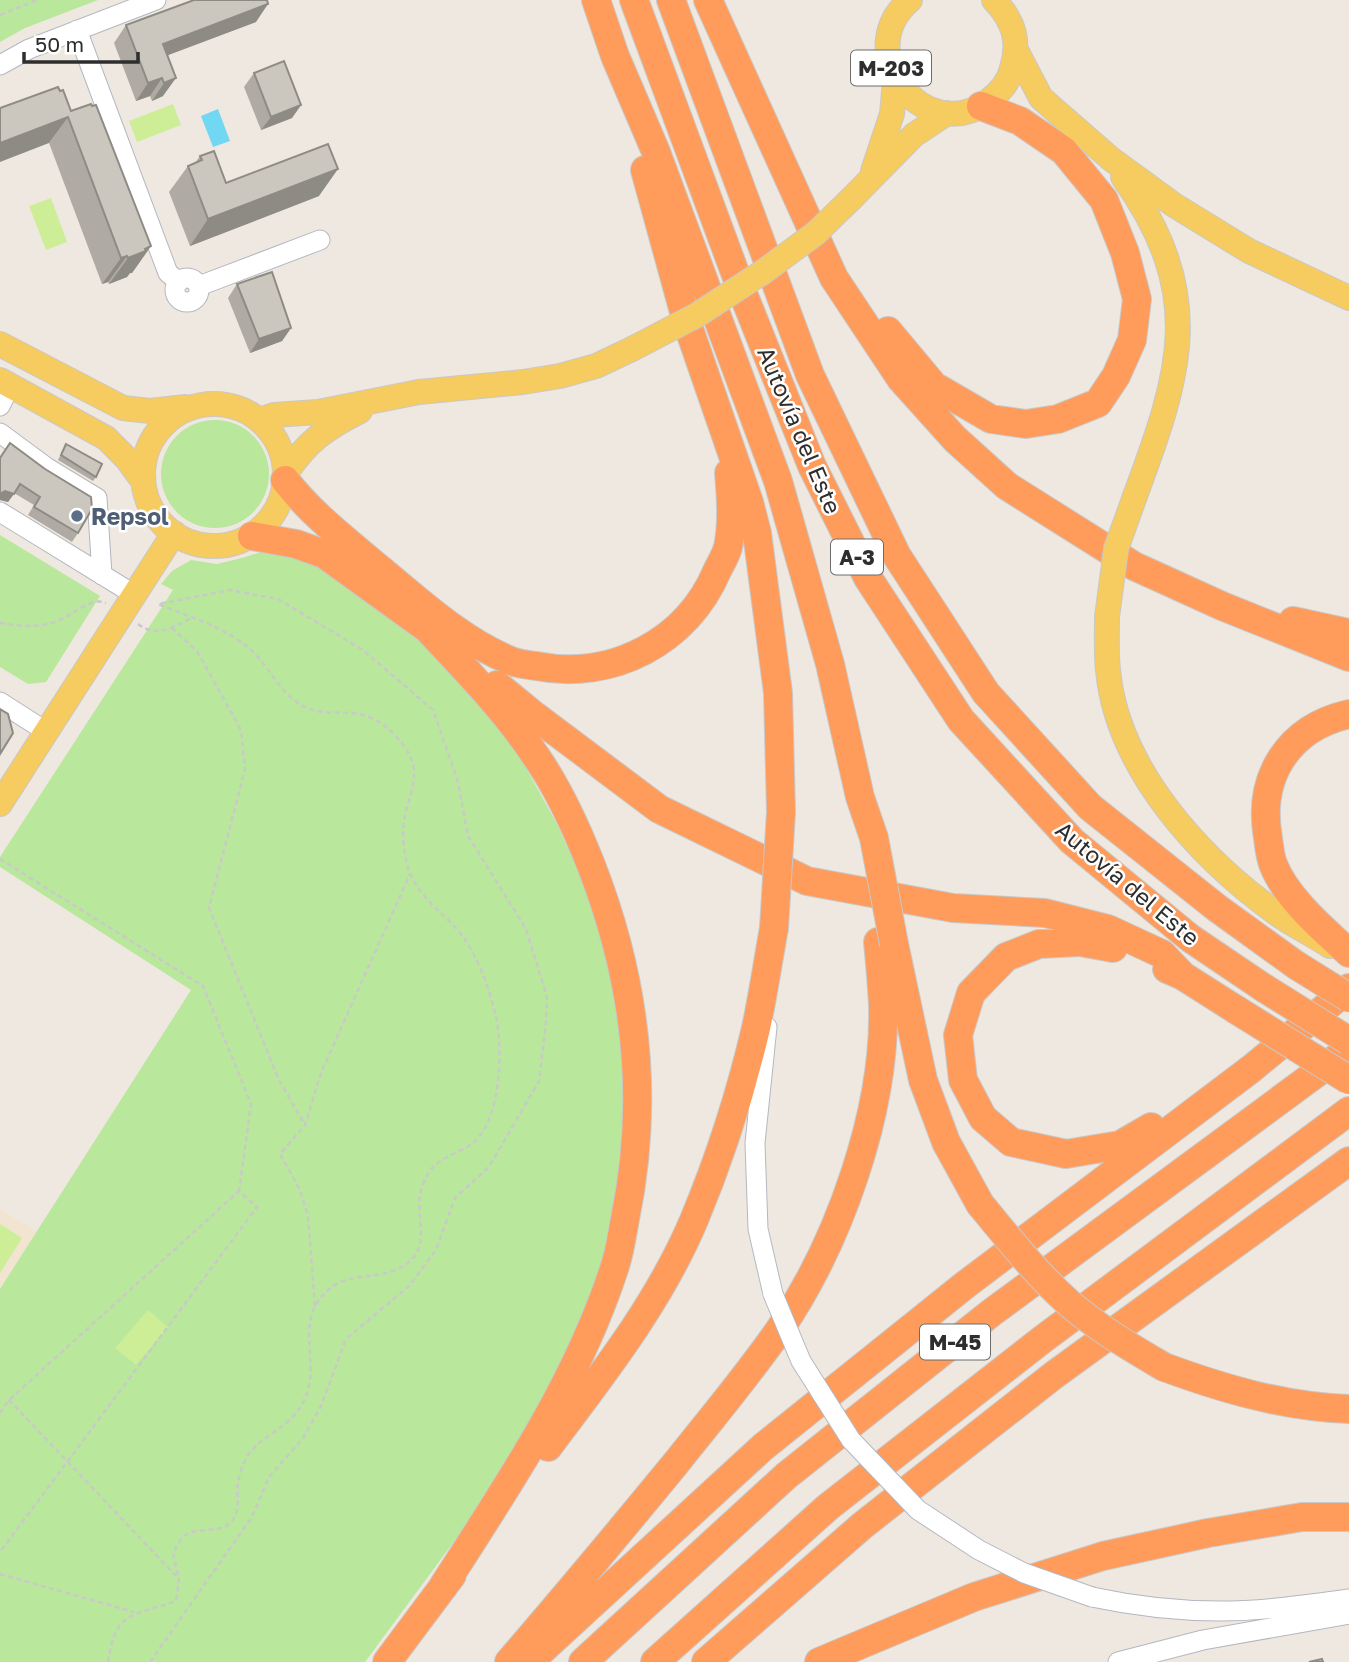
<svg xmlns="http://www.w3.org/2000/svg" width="1349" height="1662" font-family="'Golos Text',sans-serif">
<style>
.education{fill:#f1e4d0}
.green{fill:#b9e79c}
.pitch{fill:#cdee97}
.water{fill:#71d7f3}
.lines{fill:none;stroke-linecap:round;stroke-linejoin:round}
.minor-casing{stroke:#b4b7c1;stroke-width:21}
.major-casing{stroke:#c9c9c9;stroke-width:26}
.highway-casing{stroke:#c9c9c9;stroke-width:30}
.path{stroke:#c9c9c9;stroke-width:2.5;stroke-dasharray:5 3.5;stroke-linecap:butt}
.minor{stroke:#fff;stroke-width:19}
.major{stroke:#f6cb5f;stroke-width:24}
.highway{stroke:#ff9b5b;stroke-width:28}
.minor-bridge-casing{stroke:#b4b7c1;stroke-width:21;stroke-linecap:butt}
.major-bridge-casing{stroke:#c9c9c9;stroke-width:26;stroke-linecap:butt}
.highway-bridge-casing{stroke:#c9c9c9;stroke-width:30;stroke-linecap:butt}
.minor-bridge{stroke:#fff;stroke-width:19}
.major-bridge{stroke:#f6cb5f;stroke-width:24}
.highway-bridge{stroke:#ff9b5b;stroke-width:28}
.wall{fill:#afaaa3}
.shaded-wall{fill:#8e8b85}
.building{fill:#cbc6be;stroke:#8e8b85;stroke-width:2}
.service-dot{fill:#5c6f8a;stroke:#fff;stroke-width:2.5}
.labels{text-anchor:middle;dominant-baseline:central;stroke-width:5;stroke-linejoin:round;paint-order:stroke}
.shield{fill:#fff;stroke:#6d6d6d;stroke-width:2}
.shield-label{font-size:21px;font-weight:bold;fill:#2e2e2e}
.street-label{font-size:23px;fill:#2e2e2e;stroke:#fff}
.service-label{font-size:23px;font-weight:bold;fill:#4e5e75;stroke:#fff;text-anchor:start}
</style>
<rect width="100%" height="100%" fill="#efe8e0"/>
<path class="education" d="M0,1209l37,23 -37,57z"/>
<path class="green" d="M0,0h98l-73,28 -25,14z
M161 474a54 54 0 1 1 108 0a54 54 0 1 1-108 0Z
M0,535l100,61 -54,86 -18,2 -28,-17z
M270,549l25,1 135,96 85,102 42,76 34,76 23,88 11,102 -3,89 -16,82 -34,84 -57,114 -150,203h-365v-373l191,-299 -191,-123v-10l173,-267 -12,-6 11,-13 19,-11 26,4 25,-6z"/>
<path class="pitch" d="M173,104l8,21 -44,17 -8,-21z
M51,198l16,44 -21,8 -17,-44z
M0,1224l22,14 -22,35z
M148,1310l20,17 -32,38 -21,-17z"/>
<path class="water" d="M218,109l12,32 -17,6 -12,-31z"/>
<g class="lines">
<defs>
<path id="minor" d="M77,30l91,243 11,9
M0,65l29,-16 127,-49
M175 290a12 12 0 1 1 24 0a12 12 0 1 1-24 0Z
M199,286l121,-46
M0,406l10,-20
M0,433l46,34 51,31 5,77
M0,512l135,83
M0,702l47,30
M767,1027l-12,116 3,86 15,65
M1092,1597c42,9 85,14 128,14 43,0 86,-6 129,-12
M1118,1662l85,-22 146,-26"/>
<path id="major" d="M910,0c-61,52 15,147 77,102 12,-9 22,-19 25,-34 8,-27 2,-47 -18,-68
M1017,52l24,46 70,61 63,46 75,46 100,47
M873,171l19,-57 3,-35
M1123,177c83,117 59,193 12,319
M852,198l62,-63 33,-22
M0,344l123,64 27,3 36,-4
M0,380l106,58 21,21 16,22
M143 475a71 71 0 1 1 142 0a71 71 0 1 1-142 0Z
M259,420l15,-5 44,-3 101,-20 104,-10 37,-6 36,-10 36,-17
M285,475c21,-33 41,-47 75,-64
M1107,617c0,18 -1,36 1,53 9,99 92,188 168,243 17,12 37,22 54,33
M0,804l174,-271"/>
<path id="highway" d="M596,0l19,56 41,96 122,329 52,183 30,133 14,41
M634,0l106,286 72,180 56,112 93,142 111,121 118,97 74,50
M671,0l139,375 87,181 89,137 104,114 127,101 79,57
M708,0l126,278 67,101 54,60 52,47 127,80 88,40 127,51
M645,170l42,153 62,179 8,31 21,160 3,119
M888,331l46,55 57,33 35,5 32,-5 40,-16 18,-27 16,-36 5,-41 -12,-46 -21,-53 -40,-49 -44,-30 -39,-15
M285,480c28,36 62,61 96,90 40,33 81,71 130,91 8,3 17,4 25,5 76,15 151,-24 181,-95 4,-8 9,-16 11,-24 5,-24 3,-50 1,-74
M252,536l44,8 28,10 112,81
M1293,621l56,12
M423,624c39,42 80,83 112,131 24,34 41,72 56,110 45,115 59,233 34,354 -3,16 -5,32 -10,47 -38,118 -107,219 -173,322
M497,685l38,31 124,93 148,72 146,27 92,5 63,16 54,25 21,22
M1349,714c-61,14 -92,63 -81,124 1,8 2,18 5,26 13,34 50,65 76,89
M894,944l29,136 23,62 34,62
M1113,948l-33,-6 -41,2 -33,13 -35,36 -13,42 5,45 20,38 28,24 55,12 54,-9 31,-18
M1167,969l16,7 52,33
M1164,1367c60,22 121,40 185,42
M548,1447c54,-72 111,-144 146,-227 26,-62 47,-128 62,-192 7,-33 12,-67 18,-100
M387,1662l65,-87
M509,1662c57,-66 112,-132 167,-199 35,-44 72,-88 104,-134 59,-87 106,-218 103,-324 -1,-21 -3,-42 -5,-63
M529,1662l234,-215 202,-162 286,-216 98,-81
M583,1662l203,-186 205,-163 358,-264
M655,1662l173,-155 215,-168 306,-228
M706,1662l157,-137 191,-150 295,-214
M819,1662l155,-65 129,-41 105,-23 94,-16h47"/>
</defs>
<use href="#minor" class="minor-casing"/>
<use href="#major" class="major-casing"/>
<use href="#highway" class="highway-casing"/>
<path class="path" d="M0,15l37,-15
M0,623c19,3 36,5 55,-1 15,-5 36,-26 51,-19
M138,624c18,14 35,4 53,-6
M172,628l25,23 44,79 4,39 -36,139 70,172 26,45
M0,859l203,127 48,118 -12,87
M315,1306l-7,-90 -8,-26 -20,-36 25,-29 16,-52 89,-199
M9,1400l169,178
M0,1413l9,-13 230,-209 18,16 -257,345
M0,1574l134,38
M108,1662c8,-53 24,-45 68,-61l3,-21 -6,-27c3,-5 6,-12 10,-16 14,-12 37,-2 49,-16 9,-11 4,-26 6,-38 1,-8 5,-18 8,-25 14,-23 41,-27 56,-54 20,-33 -4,-71 15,-101 26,-40 62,-16 92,-41 21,-17 7,-45 11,-68 1,-5 4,-13 7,-18 9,-20 32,-21 47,-34 27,-23 29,-92 22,-125 -7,-30 -19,-65 -40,-89 -16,-17 -37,-32 -46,-55 -6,-15 -8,-36 -6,-52 3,-21 16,-41 7,-63 -8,-18 -28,-38 -48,-43 -18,-5 -40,1 -58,-8 -25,-12 -34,-39 -54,-57 -26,-23 -61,-33 -93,-46
M150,1662l102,-145 17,-40 34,-39 18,-32 25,-67 63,-53 27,-36 19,-52 34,-31 50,-86 7,-58 1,-26 -21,-68 -58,-93 -10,-54 -25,-72 -70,-60 -85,-51 -48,-9 -72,14"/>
<use href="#minor" class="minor"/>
<use href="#major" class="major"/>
<use href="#highway" class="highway"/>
<defs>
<path id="minor-bridge" d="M773,1294l28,67 50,79 67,70 61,40 45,23 68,24"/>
<path id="major-bridge" d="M632,349l65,-34 66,-43 53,-39 36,-35
M1107,617l9,-68 19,-53"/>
<path id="highway-bridge" d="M874,838l20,106
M774,928l7,-116
M1296,965l53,33
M1264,988l85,53
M1235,1009l114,71
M980,1204c29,35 56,70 90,100 29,25 62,44 94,63"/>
</defs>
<use href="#minor-bridge" class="minor-bridge-casing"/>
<use href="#major-bridge" class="major-bridge-casing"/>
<use href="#highway-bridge" class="highway-bridge-casing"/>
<use href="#minor-bridge" class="minor-bridge"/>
<use href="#major-bridge" class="major-bridge"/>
<use href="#highway-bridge" class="highway-bridge"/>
</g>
<path class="wall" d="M256,22l-89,33 -4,41 -11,5 -2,-5 -14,5 -22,-58 12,-18z
M254,73l47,32 -9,13 -31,12 -17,-43z
M71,111l80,135 -19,27h-2l-3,4 -18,7 -1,-2 -6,2 -53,-141z
M200,156l26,27 93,13 -129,50 -21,-54 19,-26 7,-3z
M237,284l54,44 -9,13 -32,12 -22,-55z
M10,443l68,90 -6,9 -44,-27 6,-10 -20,-12 -6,9 -8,-2v-43z
M66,444l30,33 -3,4 -35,-21z"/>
<path class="shaded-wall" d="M268,4l-12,18 -106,40 13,-18z
M162,78l-12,18 -14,5 12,-18z
M176,78l-13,18 -11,5 12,-18z
M301,105l-9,13 -31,12 10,-13z
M68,117l-19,26 -49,19v-19z
M338,169l-19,27 -129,50 18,-27z
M151,246l-19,27h-2l-3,4 -18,7 19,-26z
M127,256l-19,26 -6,2 19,-26z
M291,328l-9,13 -32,12 9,-14z
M5,491l9,3 -6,8 -8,-2v-6z"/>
<path class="building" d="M194,0h73l1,4 -105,40 13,34 -12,5 -2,-5 -14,5 -22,-58z
M284,61l17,44 -30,12 -17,-44z
M58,87l2,4 3,-1 8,21 20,-7 1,2 4,-1 55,141 -6,3 1,2 -18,7 -1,-2 -6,2 -53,-141 -68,26v-35z
M328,144l10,25 -130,50 -20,-53 14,-6 -2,-4 14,-5 12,32z
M272,272l19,56 -32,11 -22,-55z
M10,443l35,26 46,28 1,12 -14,24 -44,-26 6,-10 -20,-13 -6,10 -9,-3 -5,3v-36z
M66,444l36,20 -6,13 -35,-22z
M0,709l8,5 5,19 -13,21z
M1322,1659l1,3h-14z"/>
<circle class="service-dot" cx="77" cy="516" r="7"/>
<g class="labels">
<g class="shield">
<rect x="851" y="50.5" width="80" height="35" rx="5"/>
<rect x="831" y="539.5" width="52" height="35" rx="5"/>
<rect x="920" y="1324.5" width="70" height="35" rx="5"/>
</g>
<g class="shield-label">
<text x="891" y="68">M-203</text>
<text x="857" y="557">A-3</text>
<text x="955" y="1342">M-45</text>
</g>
<g class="street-label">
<text transform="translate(800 430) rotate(67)">Autovía del Este</text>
<text transform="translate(1128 883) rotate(40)">Autovía del Este</text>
</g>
<g class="service-label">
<text x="91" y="516">Repsol</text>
</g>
</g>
<path d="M24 52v10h114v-10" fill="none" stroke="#2e2e2e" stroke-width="3.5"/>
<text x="35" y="52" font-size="21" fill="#2e2e2e" stroke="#ffffff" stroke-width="5" paint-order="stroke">50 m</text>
</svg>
